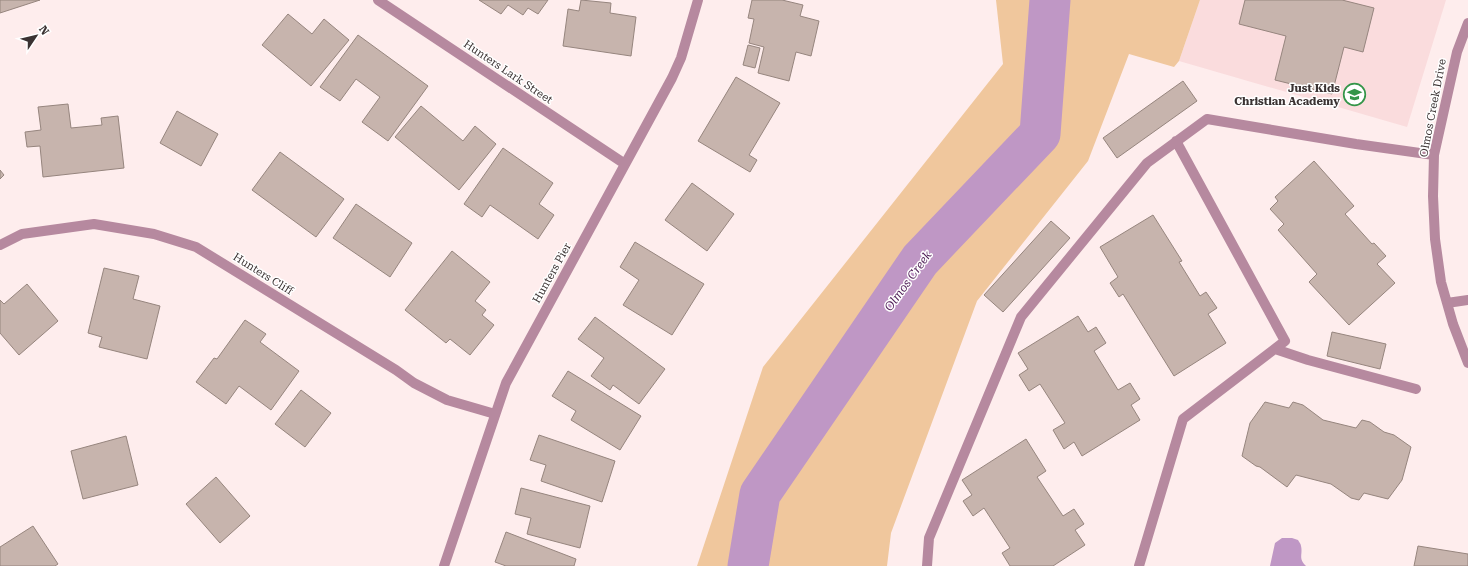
<svg xmlns="http://www.w3.org/2000/svg" width="1468" height="566" font-family="'Roboto Serif',serif">
<style>
.built{fill:#fadcdd}
.green{fill:#f0c79d}
.water{fill:#bf97c5}
.lines{fill:none;stroke-linecap:round;stroke-linejoin:round}
.river{stroke:#bf97c5;stroke-width:41}
.building{fill:#c7b4ad;stroke:#96857e}
.minor{stroke:#b6899f;stroke-width:10}
.labels{text-anchor:middle;dominant-baseline:central;stroke-width:3;stroke-linejoin:round;paint-order:stroke}
.street-label{font-size:11px;fill:#3a3232;stroke:#fff}
.poi-label{font-size:11px;font-weight:bold;fill:#3a3232;stroke:#fff;text-anchor:end}
.water-label{font-size:12px;font-style:italic;fill:#501f58;stroke:#fff}
</style>
<rect width="100%" height="100%" fill="#feeded"/>
<path class="built" d="M1200,0h246l-39,127 -228,-66z"/>
<path class="green" d="M996,0h204l-21,61 -5,6 -45,-13 -41,107 -111,140 -86,232 -4,33h-190l66,-199 240,-303z"/>
<path class="water" d="M1282,538h10l6,2c1,2 3,4 3,6 2,9 -3,12 5,20h-36l5,-23z"/>
<g class="lines">
<path class="river" d="M748,566l12,-72 160,-234 120,-126 10,-134"/>
</g>
<path class="building" d="M0,0h40l-40,13z
M479,0h69l-10,14 -10,-6 -5,7 -15,-10 -7,9z
M581,0l30,3 -1,10 26,4 -5,39 -68,-10 5,-37 11,2z
M752,0h30l21,5 -3,11 19,5 -8,35 -15,-4 -7,29 -31,-8 6,-26 -15,-4 5,-24 -6,-1z
M1245,0h97l32,8 -11,44 -19,-5 -12,47 -57,-14 11,-44 -47,-12z
M288,14l24,20 12,-15 25,21 -38,46 -49,-41z
M358,35l70,51 -40,55 -26,-19 18,-25 -24,-18 -16,22 -20,-14z
M748,45l12,3 -5,20 -12,-3z
M736,77l44,26 -31,52 8,5 -7,12 -52,-31z
M1183,81l14,20 -80,57 -14,-20z
M68,104l3,24 31,-3 -1,-7 17,-2 6,52 -81,9 -3,-31 -13,1 -2,-15 16,-2 -3,-23z
M421,106l42,35 12,-15 21,18 -37,46 -64,-53z
M177,111l41,23 -17,32 -41,-23z
M503,148l50,35 -14,21 15,11 -16,24 -48,-34 -8,12 -18,-13z
M280,152l64,47 -28,38 -64,-47z
M1314,161l40,45 -9,8 27,30 2,-1 12,13 -9,8 18,19 -46,42 -40,-43 8,-8 -39,-44 6,-6 -14,-15 8,-8 -3,-4z
M0,170l4,5 -4,4z
M692,183l42,31 -27,37 -42,-31z
M356,204l56,39 -22,34 -57,-39z
M1153,215l29,46 -3,1 21,34 6,-4 11,16 -9,6 18,29 -52,33 -51,-82 -4,3 -9,-14 8,-6 -18,-30z
M1051,221l19,17 -67,74 -19,-17z
M635,242l69,42 -32,51 -49,-30 16,-25 -19,-13z
M452,251l38,31 -15,19 11,9 -4,5 12,10 -24,30 -20,-16 -4,4 -41,-33z
M104,268l35,8 -6,23 27,7 -13,53 -48,-12 3,-10 -14,-4z
M27,284l31,37 -39,34 -19,-22v-33l4,4z
M1078,316l10,16 8,-5 10,16 -12,8 24,39 12,-7 10,16 -9,6 9,15 -58,36 -8,-14 -10,7 -11,-19 12,-7 -25,-39 -11,7 -10,-16 9,-6 -10,-16z
M595,317l70,52 -26,35 -26,-19 -3,5 -19,-14 13,-18 -26,-19z
M245,320l21,14 -6,8 39,29 -28,39 -32,-24 -13,18 -30,-22 18,-24 3,1z
M1332,332l54,12 -6,25 -53,-13z
M568,371l73,45 -21,34 -49,-30 5,-9 -24,-15z
M301,390l30,23 -26,34 -30,-23z
M1265,402l24,6 4,-6 10,3 20,15 33,8 6,-8 8,2 14,10 10,3 17,12 -9,33 -14,19 -24,-6 -5,7 -8,-2 -20,-14 -35,-9 -9,12 -27,-20 -4,-1 -14,-10 8,-33z
M539,435l76,26 -13,41 -61,-21 5,-16 -16,-5z
M126,436l12,49 -55,14 -12,-48z
M1026,439l20,32 -9,6 26,39 11,-7 10,15 -9,6 10,15 -32,21h-43l-8,-13 8,-5 -26,-40 -11,8 -10,-15 9,-6 -10,-15z
M216,477l34,39 -30,27 -34,-39z
M521,488l69,18 -10,42 -53,-14 4,-16 -16,-4z
M33,526l25,38 -3,2h-55v-19z
M506,532l70,27 -2,7h-68l-11,-4z
M1418,546l50,8v12h-54z"/>
<g class="lines">
<path class="minor" d="M378,0l247,164
M1468,23l-11,29 -23,103 -1,41 2,43 6,43 12,42 15,39
M0,245l22,-11 72,-10 60,10 42,13 200,123 18,13 33,17 48,14
M1447,303l21,-3
M1275,349l33,11 108,29
M444,566l62,-183 166,-305 9,-20 17,-58
M927,566l2,-28 92,-221 126,-154 60,-44 149,25 78,11
M1139,566l44,-147 102,-78 -109,-200"/>
</g>
<defs>
<symbol id="school-ring" viewBox="-11 -11 22 22"><circle r="9.5" fill="#fff" stroke="#349549" stroke-width="1.5"/><path d="M0-5L7-2L0 1L-7-2ZM-4 1L0 2.5L4 1V4Q0 6-4 4Z" fill="#349549"/></symbol>
</defs>
<g fill-rule="evenodd">
<use href="#school-ring" x="1342" y="82" width="25" height="25"/>
</g>
<g class="labels">
<g class="street-label">
<text transform="translate(508 72) rotate(34)">Hunters Lark Street</text>
<text transform="translate(1433 108) rotate(-79)">Olmos Creek Drive</text>
<text transform="translate(552 273) rotate(-61)">Hunters Pier</text>
<text transform="translate(263 274) rotate(32)">Hunters Cliff</text>
</g>
<g class="poi-label">
<text x="1340" y="88">Just Kids<tspan x="1340" dy="13">Christian Academy</tspan></text>
</g>
<g class="water-label">
<text transform="translate(908 281) rotate(-54)">Olmos Creek</text>
</g>
</g>
<g transform="translate(36 36) rotate(55)" stroke="#ffffff" stroke-width="3" paint-order="stroke">
<path d="M0-3L7 15L0 10L-7 15Z" fill="#3a3232"/>
<text y="-6" font-size="11" font-weight="bold" text-anchor="middle" fill="#3a3232">N</text>
</g>
</svg>
